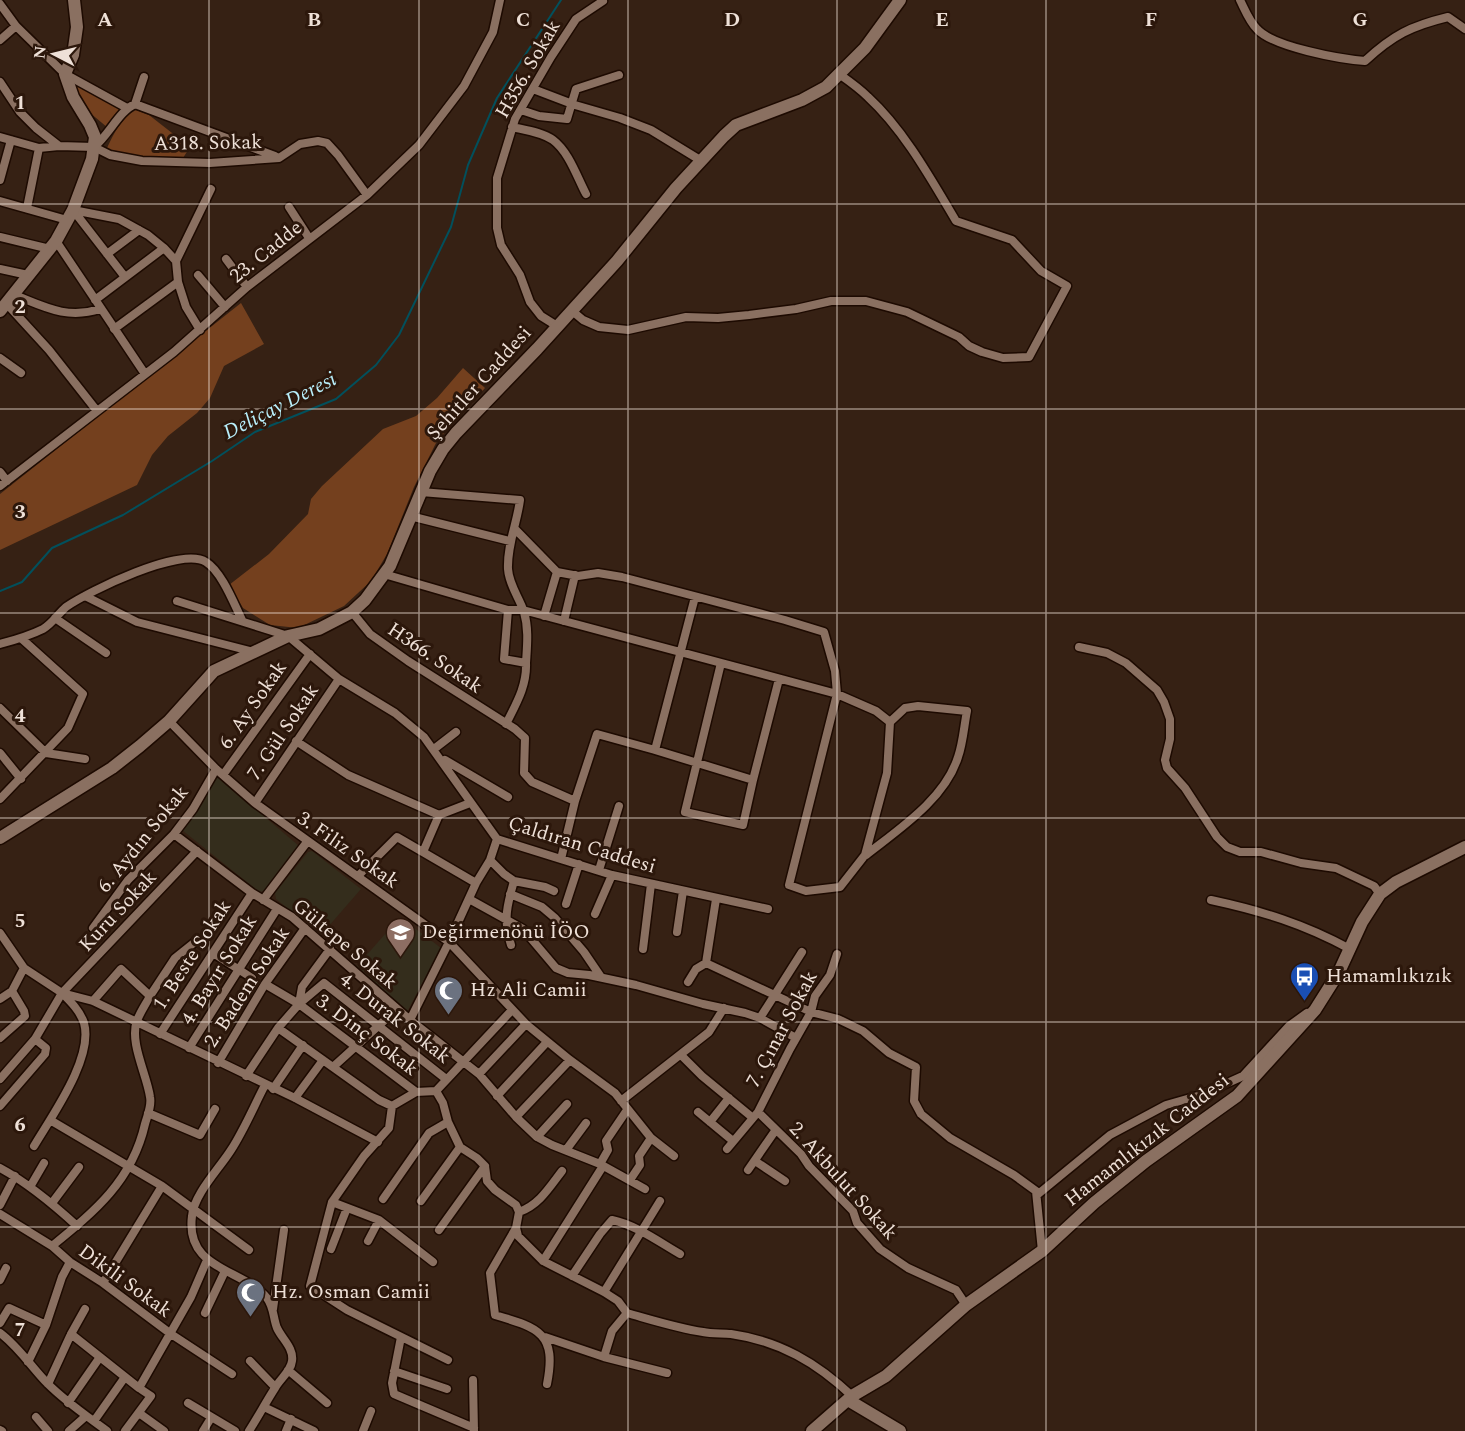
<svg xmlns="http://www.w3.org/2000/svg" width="1465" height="1431" font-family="Spectral,serif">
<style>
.education{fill:#342d1c}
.green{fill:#74401e}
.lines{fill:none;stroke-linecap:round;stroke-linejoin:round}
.stream{stroke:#02505c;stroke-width:2}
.street-casing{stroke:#1d0a01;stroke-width:11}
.secondary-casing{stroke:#1d0a01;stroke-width:15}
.street{stroke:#8a7061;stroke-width:8}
.secondary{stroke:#8a7061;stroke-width:12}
.grid{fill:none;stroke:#eee0d7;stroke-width:1.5;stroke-opacity:0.55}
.labels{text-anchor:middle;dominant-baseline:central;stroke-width:6;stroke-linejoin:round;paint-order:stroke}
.street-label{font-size:20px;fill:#eee0d7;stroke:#2c170b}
.poi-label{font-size:20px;fill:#eee0d7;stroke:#2c170b;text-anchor:start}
.water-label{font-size:21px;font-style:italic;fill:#b8eefa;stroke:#2c170b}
.grid-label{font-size:20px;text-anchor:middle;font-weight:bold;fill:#eee0d7;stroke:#2c170b;stroke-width:6;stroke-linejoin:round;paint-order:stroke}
</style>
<rect width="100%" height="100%" fill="#362114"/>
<path class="education" d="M215,777h3l81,69 -34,45 -6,1 -77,-62 10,-13z
M312,851l49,38 -40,46 -45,-36 -1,-6 33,-41z
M400,917l41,31 -34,64 -50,-46z"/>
<path class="green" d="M77,85l41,22 2,4 -12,17 -25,-21 -8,-15z
M136,110l13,5 41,32 -7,11 -62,-3 -14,-7c6,-13 15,-31 29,-38z
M241,303l23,41 -40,22 -14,32 -13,15 -29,23 -16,19 -15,30 -137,65v-56z
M463,368l22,20 -48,53 -23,46 -27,67 -16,27 -27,25 -46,22 -28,-3 -27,-17 -14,-23 40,-31 39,-40 3,-15 11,-13 61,-57 33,-13 21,-18z"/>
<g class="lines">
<path class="stream" d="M0,591l22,-9 30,-34 71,-33 89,-54 43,-29 81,-33 40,-34 23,-30 52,-108 17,-62 29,-67 64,-98"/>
<defs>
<path id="street" d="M1240,0c5,10 9,21 17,29 16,18 83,30 108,32 28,-26 46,-35 83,-44l17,12
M0,4l16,22 49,48 62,34
M0,40l16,-14
M0,82l20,30 16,16 23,18 35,1 16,8 32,6 68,2 69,-5 21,-14 18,-3 9,2 11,12 29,40
M533,89l42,16 45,13 31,12 49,30
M135,104l140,52
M521,110l18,6 28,3 9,-30 43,-14
M512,127c13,3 30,5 41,13 16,12 24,37 33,54
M0,137l39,11 20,-2
M94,147c15,-12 25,-36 41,-43l9,-27
M0,180l11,-40
M0,201l67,19
M289,207l20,31
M27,208l12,-60
M73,210l46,9 29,16 16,13 12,13 2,21 8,25 14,23
M73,210l52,67
M0,237l50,12
M56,241l89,133
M107,254l32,-24
M226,259l21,28
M176,261l35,-72
M0,269l28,6
M198,275l27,32
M12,294c31,12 54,26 88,15
M95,300l69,-52
M6,303l43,47 48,61
M571,310l12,10 16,7 29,3 58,-13 32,1 31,-3 47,-6 35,-8h35l41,11 52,25 10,9 13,6 21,6 26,-1 38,-71 -26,-15 -29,-31 -56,-19c-25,-42 -52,-91 -88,-124 -9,-9 -19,-16 -29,-23
M557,326l-16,-10 -11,-14 -10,-27 -19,-30 -4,-17v-50l18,-59 36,-62 25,-38 27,-18
M114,329l64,-47
M0,358l21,15
M0,472l7,9
M0,486l174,-134 73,-65 120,-92 52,-50 45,-59 29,-54 7,-32
M421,492l99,8c-3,23 -13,45 -12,69 1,16 11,28 16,43 5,17 3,34 2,51
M410,516l100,25
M384,574l124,36 -4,49 22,4c1,23 -10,41 -20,61
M85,596l52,26 117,30
M177,601l111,35 51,43 56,34 29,24 73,102 115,36 156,34
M508,610h15l314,84 39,17 14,11 -3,51 -22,82 -25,32 -34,4 -17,-6 48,-191 -2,-23 -11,-39 -39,-12 -163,-43 -24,-4 -20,3 -21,-4 -42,-43
M352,612l18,22 38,27 107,68 10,9 -1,35 8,9 43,19
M544,616l13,-44
M55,618l51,35
M564,621l11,-46
M0,644c15,-4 29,-8 43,-15 9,-5 15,-15 23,-22 23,-16 115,-61 140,-45 16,10 28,42 36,58
M1079,647l28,6 19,10 31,27 7,12 6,17v20l-5,21 2,8 18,20 32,49 10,10 13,5h21l40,11 35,5 38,18 6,8
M721,663l-36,149 58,13 10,-45
M0,708l46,45 39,6
M169,721l47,48 39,34 194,139 -39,78
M296,741l52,34 91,40 -16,37
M434,749l22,-17
M655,750l98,30 26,-101
M0,753l21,26
M445,760l63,37
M223,775l87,-121
M0,799l68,-71 15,-34 -61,-55
M255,803l84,-124
M439,815l31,-12
M174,834l78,59 40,24 118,103 69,54 37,43 21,20 15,8 48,19 45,25
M866,855c33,-26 79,-56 92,-98 5,-14 6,-31 9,-46l-49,-5 -13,2 -15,14
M561,859l14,-58 22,-67 58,16 40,-153
M490,860l14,14 10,7c-7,24 -11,39 -3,64
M599,870l20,-64
M358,876l39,-39 79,46 14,-23 7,-21
M514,881l31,6 9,4
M476,883l-27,59 77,82 44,36 45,33 36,45 23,18
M510,894l32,13 13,11 29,34 17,25
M469,899l54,30 33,39 12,5 21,2 47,10 67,19 42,9 15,5 36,20
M263,900l44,-58
M1211,900c51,11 93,24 139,49
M566,904l13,-40
M595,914l17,-39
M93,928l35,-48 46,-46 19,-25 23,-40
M677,932l6,-41
M0,933l24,35 38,25 31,8 202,97 83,44
M643,949l8,-65
M213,953l39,25
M706,963l105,49 27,7 25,12 26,22 27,14 -2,34 7,13 29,24 64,37 22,16 6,60
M706,963l10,-64
M688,982l8,-13 10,-6
M265,984l34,20 117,88
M150,996l25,-38 20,-16
M0,999l12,-8 12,-23
M299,1004l3,-17 28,-38
M760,1018l42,-66
M278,1028l101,72 13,6
M160,1034l92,-141
M0,1038l25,-22 -1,-5 -12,-20
M189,1048l88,-139
M681,1055l21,21 51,42
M218,1063l47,-79 40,-56
M333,1067l64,-58
M479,1074l47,-50
M246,1076l32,-48 21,-24 25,-21 122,96
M0,1079l35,-40 27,-46 135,-142
M273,1089l30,-44
M436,1091l76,-81
M497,1096l50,-54
M295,1098l28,-38
M621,1101l88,-69 15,-24
M0,1106l45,-52 1,-6 -11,-9
M392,1106l24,-14 20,-1 7,12 5,19 12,25 17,11 8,8 2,15 8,9 21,15 3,7 -3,16 2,8 25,25 61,31 14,9 9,12c25,7 50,15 76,19 9,2 19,1 28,2 49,7 86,29 121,62
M392,1106l-3,22 -25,28 -32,46 -22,84 37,24 101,50
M698,1112l35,29
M758,1112l43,42 8,12 44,45 4,12 23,26 28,19 48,22 10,15
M148,1113l52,22 15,-26
M516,1117l54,-57
M50,1120l112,66 87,64
M710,1122l19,-24
M537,1137l30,-33
M34,1146c17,-29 60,-88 50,-123 -4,-12 -13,-21 -22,-30
M727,1149l31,-37 32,-63 21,-37 4,-16 15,-21 7,-21
M566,1150l20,-27
M755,1161l30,20
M600,1164l8,-14 -2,-9 21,-31
M0,1168c28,15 53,36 77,58
M748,1170l27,-39
M630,1180l10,-15 -1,-9 12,-18
M30,1187l14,-24
M1037,1195l73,-60 56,-30 35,-10 42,-19 46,-50 18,-13
M383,1199l46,-66 19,-11
M421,1201l39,-54
M332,1202l47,18 54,42
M52,1203l27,-36
M0,1205l15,-29
M519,1212c20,-7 30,-24 43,-41
M0,1214l52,32 18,16 33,21 68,51 61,40
M516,1228l-26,45 5,42c44,13 62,18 52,69
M439,1230l46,-64
M368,1241l11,-21
M52,1246c43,-35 80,-65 93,-122 2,-8 7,-18 5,-27 -3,-22 -21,-55 -13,-76 3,-9 9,-17 13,-25l-29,-27 -28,32
M331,1249l16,-41
M543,1261l60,-95
M572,1276l28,-42 12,-14c24,5 47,22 68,34
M0,1280l6,-12
M103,1283l59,-97
M604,1292l56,-91
M273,1309l11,-79
M205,1313l20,-42
M0,1323l9,-15 37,17
M0,1333c19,14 32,35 48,51 18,18 39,32 59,47
M71,1334l68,54
M401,1337l-9,46 2,11 80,34
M545,1337l59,20 63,16
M604,1357l8,-26 15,-18
M250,1361l25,26
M28,1362l18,-37 16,-48 8,-15
M288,1370l39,33
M394,1371l53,18
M473,1380l1,51
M48,1384l23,-50 14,-25
M68,1403l32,-46
M188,1403l47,28
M264,1407l50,24
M139,1413l25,18
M36,1417l12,14
M94,1421l31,-44
M0,1430l2,1
M69,1431l17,-15
M125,1431l26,-35 -12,-8 52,-91 16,-37
M203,1431l8,-13
M249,1431c9,-14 17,-29 26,-43 5,-9 16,-17 17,-27 2,-13 -10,-22 -15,-33 -4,-10 -3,-21 -10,-30 -25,-30 -82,-28 -75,-82 2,-22 27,-47 39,-66 13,-20 23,-44 34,-65
M286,1431l5,-12
M363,1431l8,-20"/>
<path id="secondary" d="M0,311l56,-70 17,-31 19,-51 3,-22 -5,-12 -17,-28 -8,-23 8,-19 4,-28 -3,-27
M0,838l112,-70 28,-22 29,-25 45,-50 74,-35 31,-7 33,-17 13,-12 25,-34 40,-95 13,-22 13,-16 81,-84 80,-88 59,-73 48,-52 12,-11 66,-25 24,-13 39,-39 35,-48
M848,1400l52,31
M812,1431l40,-35 34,-20 80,-71 76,-54 52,-48 52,-42 91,-65 78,-86 24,-38 23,-50 18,-28 16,-12 69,-35"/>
</defs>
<use href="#street" class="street-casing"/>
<use href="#secondary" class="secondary-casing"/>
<use href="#street" class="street"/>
<use href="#secondary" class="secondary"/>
</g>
<path class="grid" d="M209,0v1431M419,0v1431M628,0v1431M837,0v1431M1046,0v1431M1256,0v1431M0,204h1465M0,409h1465M0,613h1465M0,818h1465M0,1022h1465M0,1227h1465"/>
<defs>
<symbol id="school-pin" viewBox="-11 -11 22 30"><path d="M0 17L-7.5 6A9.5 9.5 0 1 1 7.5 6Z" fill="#8d6e63" stroke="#2c170b"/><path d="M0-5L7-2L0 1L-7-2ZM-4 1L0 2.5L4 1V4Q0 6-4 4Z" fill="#fff"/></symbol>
<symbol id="bus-pin" viewBox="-11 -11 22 30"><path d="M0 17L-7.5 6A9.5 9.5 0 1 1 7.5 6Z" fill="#1a4fb4" stroke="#2c170b"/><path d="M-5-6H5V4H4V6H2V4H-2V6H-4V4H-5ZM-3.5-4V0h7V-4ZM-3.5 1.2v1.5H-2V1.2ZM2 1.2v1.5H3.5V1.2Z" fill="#fff"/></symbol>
<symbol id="mosque-pin" viewBox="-11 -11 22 30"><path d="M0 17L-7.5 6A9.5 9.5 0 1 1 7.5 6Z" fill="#6b7280" stroke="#2c170b"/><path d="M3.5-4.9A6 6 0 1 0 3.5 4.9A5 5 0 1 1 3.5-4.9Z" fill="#fff"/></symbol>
</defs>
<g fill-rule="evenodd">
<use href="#school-pin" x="384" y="916" width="33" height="45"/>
<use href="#bus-pin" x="1288" y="960" width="33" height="45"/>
<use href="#mosque-pin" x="432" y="974" width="33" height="45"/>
<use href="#mosque-pin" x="234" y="1276" width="33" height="45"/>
</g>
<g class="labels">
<g class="street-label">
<text transform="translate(528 69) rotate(-60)">H356. Sokak</text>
<text transform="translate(208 143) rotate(-1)">A318. Sokak</text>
<text transform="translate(266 252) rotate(-39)">23. Cadde</text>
<text transform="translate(479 383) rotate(-48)">Şehitler Caddesi</text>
<text transform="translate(435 658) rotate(34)">H366. Sokak</text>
<text transform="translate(253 705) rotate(-55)">6. Ay Sokak</text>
<text transform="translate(283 732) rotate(-56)">7. Gül Sokak</text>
<text transform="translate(143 839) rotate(-51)">6. Aydın Sokak</text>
<text transform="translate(582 845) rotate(17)">Çaldıran Caddesi</text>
<text transform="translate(348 850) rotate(35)">3. Filiz Sokak</text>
<text transform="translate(118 911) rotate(-47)">Kuru Sokak</text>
<text transform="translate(345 944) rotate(40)">Gültepe Sokak</text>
<text transform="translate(192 955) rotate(-57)">1. Beste Sokak</text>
<text transform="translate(219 970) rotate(-58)">4. Bayır Sokak</text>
<text transform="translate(247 987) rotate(-57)">2. Badem Sokak</text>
<text transform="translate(395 1018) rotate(38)">4. Durak Sokak</text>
<text transform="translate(782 1029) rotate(-62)">7. Çınar Sokak</text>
<text transform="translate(367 1035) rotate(37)">3. Dinç Sokak</text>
<text transform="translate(1147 1140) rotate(-38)">Hamamlıkızık Caddesi</text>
<text transform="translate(843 1181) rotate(48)">2. Akbulut Sokak</text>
<text transform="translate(125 1281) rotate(36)">Dikili Sokak</text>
</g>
<g class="poi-label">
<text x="422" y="932">Değirmenönü İÖO</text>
<text x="1326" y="976">Hamamlıkızık</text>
<text x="470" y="990">Hz Ali Camii</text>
<text x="272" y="1292">Hz. Osman Camii</text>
</g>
<g class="water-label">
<text transform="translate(280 406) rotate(-27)">Deliçay Deresi</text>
</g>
</g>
<g class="grid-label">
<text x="105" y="26">A</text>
<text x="314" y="26">B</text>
<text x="523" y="26">C</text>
<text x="732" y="26">D</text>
<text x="942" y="26">E</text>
<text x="1151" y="26">F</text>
<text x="1360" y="26">G</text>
<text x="20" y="109">1</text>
<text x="20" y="313">2</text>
<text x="20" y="518">3</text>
<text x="20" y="722">4</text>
<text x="20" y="927">5</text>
<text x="20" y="1131">6</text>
<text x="20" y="1336">7</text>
</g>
<g transform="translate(54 54) rotate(277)" stroke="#2c170b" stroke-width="4.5" paint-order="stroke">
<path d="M0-4.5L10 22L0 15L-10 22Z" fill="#eee0d7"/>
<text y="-9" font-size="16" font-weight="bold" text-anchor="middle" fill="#eee0d7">N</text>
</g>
</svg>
